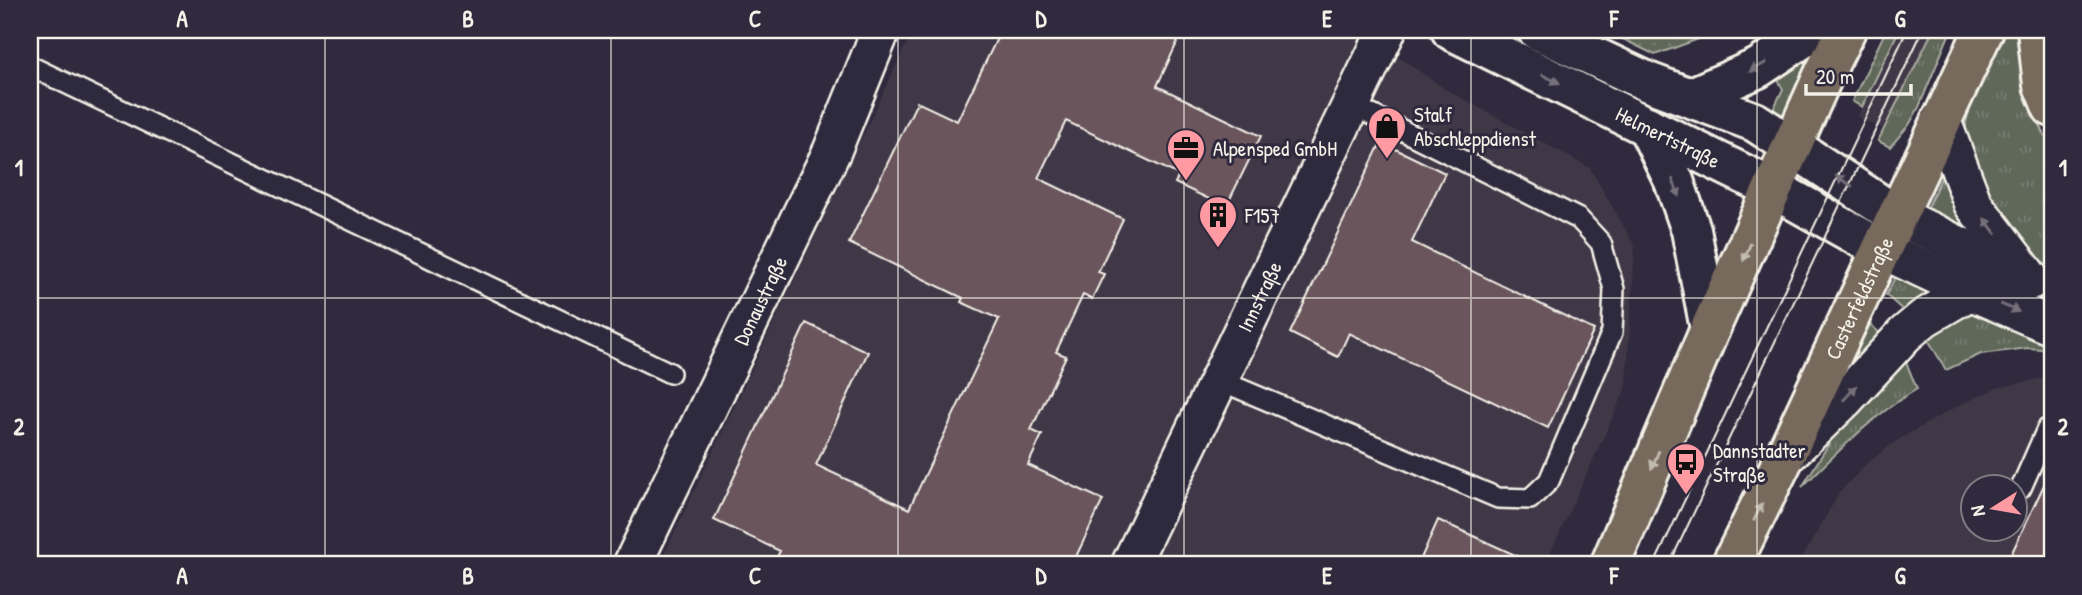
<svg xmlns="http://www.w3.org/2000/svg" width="2082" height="595" font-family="'Patrick Hand',sans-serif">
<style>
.built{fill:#413747;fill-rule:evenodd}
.grass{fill:url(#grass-tufts);stroke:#aaaca1;stroke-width:2}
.garden{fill:url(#garden-dots);stroke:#aaaca1;stroke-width:2}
.building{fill:#6b545d;stroke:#f4f1e8;stroke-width:2}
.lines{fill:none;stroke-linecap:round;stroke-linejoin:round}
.lane-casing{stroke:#f4f1e8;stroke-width:24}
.street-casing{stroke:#f4f1e8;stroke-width:42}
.secondary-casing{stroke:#f4f1e8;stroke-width:44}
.primary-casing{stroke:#f4f1e8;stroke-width:44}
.highway-casing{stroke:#f4f1e8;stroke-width:44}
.lane{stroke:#2f2a3d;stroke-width:19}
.street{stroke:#2f2a3d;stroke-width:37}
.secondary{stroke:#2f2a3d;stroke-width:38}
.primary{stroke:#77695c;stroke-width:38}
.highway{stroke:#77695c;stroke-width:38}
.tram{stroke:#f4f1e8;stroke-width:2}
.oneway{fill:#747079}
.oneway2{fill:#c2bbb0}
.grid{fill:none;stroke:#f4f1e8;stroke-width:2;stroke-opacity:0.55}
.labels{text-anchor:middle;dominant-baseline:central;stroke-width:6;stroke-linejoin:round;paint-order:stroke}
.poi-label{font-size:21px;fill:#f4f1e8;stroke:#2f2a3d;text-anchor:start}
.street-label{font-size:21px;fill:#f4f1e8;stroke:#2f2a3d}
.neatline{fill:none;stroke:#f4f1e8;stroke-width:2.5}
.grid-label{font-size:23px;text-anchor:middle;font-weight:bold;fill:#f4f1e8}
</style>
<defs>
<pattern id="grass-tufts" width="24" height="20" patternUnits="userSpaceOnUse" patternTransform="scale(1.75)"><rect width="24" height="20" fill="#60675a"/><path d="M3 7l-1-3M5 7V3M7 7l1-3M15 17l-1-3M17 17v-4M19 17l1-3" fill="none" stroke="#777d72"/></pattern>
<pattern id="garden-dots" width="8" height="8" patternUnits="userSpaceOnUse" patternTransform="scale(1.75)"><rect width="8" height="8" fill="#60675a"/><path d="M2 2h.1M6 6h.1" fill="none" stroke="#777d72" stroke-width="1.8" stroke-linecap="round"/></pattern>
</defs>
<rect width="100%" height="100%" fill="#2f2a3d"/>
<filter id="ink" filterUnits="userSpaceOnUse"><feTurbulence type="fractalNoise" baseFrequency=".0143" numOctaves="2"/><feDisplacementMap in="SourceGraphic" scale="14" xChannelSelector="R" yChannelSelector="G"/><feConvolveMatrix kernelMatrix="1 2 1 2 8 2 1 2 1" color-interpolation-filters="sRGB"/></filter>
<g filter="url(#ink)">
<path class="built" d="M913,30h447l85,59 145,79 45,78 -9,142 -81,177h-886z
M1899,30h34l-50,99 -26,-12z
M2038,379h14v186h-254l41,-72 28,-30 31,-23 59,-34 40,-18zM1974,486h42v42h-42z"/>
<path class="grass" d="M1886,30h13l-37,77 -10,-6z
M1933,30h18l-32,77 -10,18 -19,22 -12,-6z
M2003,30h18l13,82 18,38v120l-28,-24 -36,-43 -22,-58v-22l6,-26z
M1819,43l-35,74 -12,-5 11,-23 -8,-14z
M1944,171l41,71 -61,-27z
M1898,272l37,18 -27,25 -22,-20z
M1967,312l46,13 39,16v9l-24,-2 -47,6 -35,16 -23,-39z
M1870,324l16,15 -51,54z
M1902,352l15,37c-44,26 -78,62 -115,98l43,-69z"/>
<path class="garden" d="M1605,30h118l-68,25z"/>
<path class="building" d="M1001,30h182l-26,56 104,50 -35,71 -51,-24 4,-8 -113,-54 -28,57 85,41 -25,53 6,2 -12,25 -9,-4 -27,57 10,4 -35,74 11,5 -14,30 75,35 -31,65h-299l7,-14 -66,-31 92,-197 62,29 -52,113 93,44 90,-190 -38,-17 2,-4 -114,-55 68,-141 40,19z
M1381,142l64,31 -33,69 182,88 -46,98 -199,-95 -11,24 -48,-24z
M2052,468v97h-46z
M1438,520l99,45h-119z"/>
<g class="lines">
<defs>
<path id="lane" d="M30,66l640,307
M1219,380l279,118 32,1 19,-18 63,-149 2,-43 -13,-46 -22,-24 -229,-115
M2021,488l26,-59 5,2"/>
<g id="street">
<path d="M1941,119l32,85 58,76"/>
<path d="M1896,215l130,63"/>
<path d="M1881,249l89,42 82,35"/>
<path d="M1787,455l57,-55 61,-66 19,-16 46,-27"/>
<path id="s1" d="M632,565l200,-414 49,-121"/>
<path id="s2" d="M1130,565l257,-535"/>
</g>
<g id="secondary">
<path id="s3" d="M1451,30l323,159 107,60"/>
<path d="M1537,30l111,52 107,40 141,93"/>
<path d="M1692,97l66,-29 57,-38"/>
<path d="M1647,126l27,55 17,49 19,99"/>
</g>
<g id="primary">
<path d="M1610,565l100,-236 114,-255 22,-44"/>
<path id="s4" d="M1731,565l53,-107 200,-428"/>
</g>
<path id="highway" d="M2037,30l6,55 9,22"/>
</defs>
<use href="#lane" class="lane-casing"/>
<use href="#street" class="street-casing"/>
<use href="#secondary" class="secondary-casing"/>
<use href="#primary" class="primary-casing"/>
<use href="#highway" class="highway-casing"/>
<use href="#lane" class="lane"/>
<use href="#street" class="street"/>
<use href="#secondary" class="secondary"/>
<use href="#primary" class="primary"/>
<use href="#highway" class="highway"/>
<path class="tram" d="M1654,565l253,-535
M1669,565l254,-535"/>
</g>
<defs><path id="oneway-solid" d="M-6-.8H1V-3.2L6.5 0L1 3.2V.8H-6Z" transform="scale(1.75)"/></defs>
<g class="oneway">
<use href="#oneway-solid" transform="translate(1758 67) rotate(151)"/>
<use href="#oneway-solid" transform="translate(1551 79) rotate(26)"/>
<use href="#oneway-solid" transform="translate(1844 181) rotate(-147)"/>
<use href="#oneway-solid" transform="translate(1676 188) rotate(69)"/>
<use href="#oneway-solid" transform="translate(1990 226) rotate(-127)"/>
<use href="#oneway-solid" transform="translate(2010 308) rotate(23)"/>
<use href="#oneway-solid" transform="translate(1850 393) rotate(-48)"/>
</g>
<g class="oneway2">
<use href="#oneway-solid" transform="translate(1747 252) rotate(113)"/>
<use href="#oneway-solid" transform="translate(1655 460) rotate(113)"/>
<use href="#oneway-solid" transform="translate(1758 512) rotate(-64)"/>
</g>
</g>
<path class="grid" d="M325,30v535M611,30v535M898,30v535M1184,30v535M1471,30v535M1757,30v535M30,298h2022"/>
<defs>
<symbol id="shop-pin" viewBox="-11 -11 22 30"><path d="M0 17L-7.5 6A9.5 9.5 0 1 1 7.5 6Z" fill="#ff9aa2" stroke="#2f2a3d"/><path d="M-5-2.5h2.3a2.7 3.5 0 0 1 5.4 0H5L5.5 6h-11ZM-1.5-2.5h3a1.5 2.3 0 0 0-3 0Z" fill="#111"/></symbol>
<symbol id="office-pin" viewBox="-11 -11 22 30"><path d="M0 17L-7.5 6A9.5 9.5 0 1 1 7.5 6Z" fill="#ff9aa2" stroke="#2f2a3d"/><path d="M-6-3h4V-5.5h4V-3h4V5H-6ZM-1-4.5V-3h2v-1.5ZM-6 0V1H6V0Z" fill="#111"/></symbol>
<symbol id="building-pin" viewBox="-11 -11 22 30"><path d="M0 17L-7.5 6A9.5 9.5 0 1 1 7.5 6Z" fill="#ff9aa2" stroke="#2f2a3d"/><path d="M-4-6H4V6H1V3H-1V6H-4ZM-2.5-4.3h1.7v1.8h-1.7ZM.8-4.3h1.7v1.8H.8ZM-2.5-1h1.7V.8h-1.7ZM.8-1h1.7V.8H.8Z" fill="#111"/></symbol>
<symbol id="bus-pin" viewBox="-11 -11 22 30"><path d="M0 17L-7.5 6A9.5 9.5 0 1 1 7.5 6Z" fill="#ff9aa2" stroke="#2f2a3d"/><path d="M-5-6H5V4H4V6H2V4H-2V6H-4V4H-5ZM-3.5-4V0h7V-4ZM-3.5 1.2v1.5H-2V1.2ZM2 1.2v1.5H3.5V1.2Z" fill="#111"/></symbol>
</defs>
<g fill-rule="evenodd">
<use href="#shop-pin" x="1365" y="104" width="44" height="60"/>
<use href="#office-pin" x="1164" y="126" width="44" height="60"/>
<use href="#building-pin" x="1196" y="193" width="44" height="60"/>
<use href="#bus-pin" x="1664" y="440" width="44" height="60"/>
</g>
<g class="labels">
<g class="poi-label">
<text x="1414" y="114">Stalf<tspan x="1414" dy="24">Abschleppdienst</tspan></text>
<text x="1213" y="148">Alpensped GmbH</text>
<text x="1245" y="215">F157</text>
<text x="1713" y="450">Dannstadter<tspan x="1713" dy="24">Straße</tspan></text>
</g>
<g class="street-label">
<text stroke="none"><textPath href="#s3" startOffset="242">Helmertstraße</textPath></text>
<text stroke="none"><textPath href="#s2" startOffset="298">Innstraße</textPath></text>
<text stroke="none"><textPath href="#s4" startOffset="296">Casterfeldstraße</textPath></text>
<text stroke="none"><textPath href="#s1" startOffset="294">Donaustraße</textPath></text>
</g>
</g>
<rect width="2082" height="595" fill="none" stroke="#2f2a3d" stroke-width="77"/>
<g transform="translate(1994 508) rotate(259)"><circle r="33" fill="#2f2a3d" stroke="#7e7a81" stroke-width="2"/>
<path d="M0-5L12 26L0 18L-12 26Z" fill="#ff9aa2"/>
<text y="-10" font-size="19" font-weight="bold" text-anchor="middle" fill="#f4f1e8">N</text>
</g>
<path d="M1806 84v10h105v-10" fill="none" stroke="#f4f1e8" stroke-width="3.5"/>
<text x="1816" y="84" font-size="21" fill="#f4f1e8" stroke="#2f2a3d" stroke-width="5" paint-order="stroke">20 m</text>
<rect x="38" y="38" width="2006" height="518" class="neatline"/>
<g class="grid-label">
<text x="182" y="27">A</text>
<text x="468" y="27">B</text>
<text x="755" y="27">C</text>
<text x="1041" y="27">D</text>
<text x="1327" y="27">E</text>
<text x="1614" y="27">F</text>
<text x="1900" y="27">G</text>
<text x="19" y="176">1</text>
<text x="2063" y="176">1</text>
<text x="19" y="435">2</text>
<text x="2063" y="435">2</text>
<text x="182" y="584">A</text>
<text x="468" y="584">B</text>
<text x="755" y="584">C</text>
<text x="1041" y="584">D</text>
<text x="1327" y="584">E</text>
<text x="1614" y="584">F</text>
<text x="1900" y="584">G</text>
</g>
</svg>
